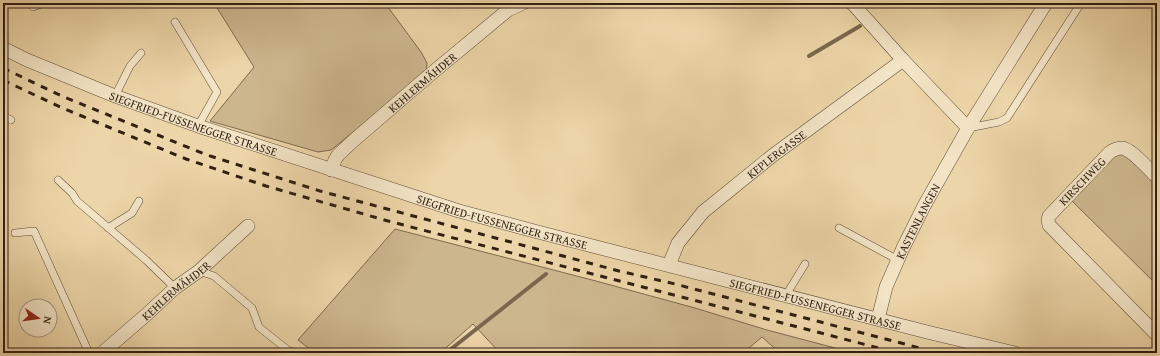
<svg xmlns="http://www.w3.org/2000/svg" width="1160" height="356" font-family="'Gentium Book Plus',serif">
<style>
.grass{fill:#ccb68e;stroke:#7e6a50}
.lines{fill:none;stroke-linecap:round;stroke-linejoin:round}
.stream{stroke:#7a674d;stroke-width:4}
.service-casing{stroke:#5f4c38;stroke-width:8}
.minor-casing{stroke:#5f4c38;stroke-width:14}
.service{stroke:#f3e4c6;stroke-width:7}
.minor{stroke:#f3e4c6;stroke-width:13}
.rail{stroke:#301f12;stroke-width:3;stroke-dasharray:7 7;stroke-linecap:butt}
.labels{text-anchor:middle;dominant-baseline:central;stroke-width:4;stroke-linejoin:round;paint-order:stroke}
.street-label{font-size:12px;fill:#301f12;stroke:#f3e4c6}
</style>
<rect width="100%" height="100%" fill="#ecd5a8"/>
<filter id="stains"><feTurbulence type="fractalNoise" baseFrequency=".005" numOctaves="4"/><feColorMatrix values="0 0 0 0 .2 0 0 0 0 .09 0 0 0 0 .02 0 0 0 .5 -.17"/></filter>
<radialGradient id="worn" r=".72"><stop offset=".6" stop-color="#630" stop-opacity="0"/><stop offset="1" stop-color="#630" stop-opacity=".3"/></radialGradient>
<path class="grass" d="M214,3h171l36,49 6,11 -1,10 -95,77 -13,2 -108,-31 44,-54z
M1121,153l8,3 28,28v101l-86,-85 43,-46z
M395,229l201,52 99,27 72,22 87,23h-74l-18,-16 -19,16h-243l-27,-29 -33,29h-125l-17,-13z"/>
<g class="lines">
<path class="stream" d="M809,56l51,-30
M446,353l100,-79"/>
<defs>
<path id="service" d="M33,7l11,-4
M175,22l42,70 -19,34
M115,96l15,-30 11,-13
M3,116l8,4
M968,128l31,-6 8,-4 74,-115
M58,180l14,13 5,8 69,59 29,28
M108,228l24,-15 7,-12
M839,228l59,32
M15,233l19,-2 55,122
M199,271l15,5 38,32 7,19 30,24 10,2
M786,295l19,-31"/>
<g id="minor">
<path d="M852,3l51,57 65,68"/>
<path id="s1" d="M3,48l24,12 88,36 83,30 261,85 75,20 393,101 88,21"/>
<path id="s2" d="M331,170l4,-10 3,-5 15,-14 79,-68 76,-63 15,-7"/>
<path d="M1157,177c-8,-7 -25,-28 -35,-29 -5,0 -9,2 -13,5l-60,63 -1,4 1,5 108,110"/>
<path id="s3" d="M669,265l9,-22 25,-31 69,-56 131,-96"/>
<path id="s4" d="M878,319l8,-32 17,-39 21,-42 44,-78 78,-125"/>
<path id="s5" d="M102,353l44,-38 29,-27 24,-17 49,-45"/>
</g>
</defs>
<use href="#service" class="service-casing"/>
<use href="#minor" class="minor-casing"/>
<use href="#service" class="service"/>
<use href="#minor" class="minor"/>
<path class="rail" d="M3,68l61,29 143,58 113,36 299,80 56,13 264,69
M3,80l57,27 46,19 80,33 80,27 122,35 510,132"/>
</g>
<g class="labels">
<g class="street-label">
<text stroke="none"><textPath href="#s2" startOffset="128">KEHLERMÄHDER</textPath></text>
<text stroke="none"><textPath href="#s1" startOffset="205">SIEGFRIED-FUSSENEGGER STRASSE</textPath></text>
<text stroke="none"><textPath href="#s3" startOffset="157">KEPLERGASSE</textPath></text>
<text transform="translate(1082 181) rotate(-46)">KIRSCHWEG</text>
<text stroke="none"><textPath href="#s1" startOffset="529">SIEGFRIED-FUSSENEGGER STRASSE</textPath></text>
<text stroke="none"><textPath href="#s4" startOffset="106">KASTENLANGEN</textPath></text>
<text stroke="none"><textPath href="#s5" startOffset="97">KEHLERMÄHDER</textPath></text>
<text stroke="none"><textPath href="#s1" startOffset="853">SIEGFRIED-FUSSENEGGER STRASSE</textPath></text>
</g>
</g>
<rect width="1160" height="356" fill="none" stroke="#ecd5a8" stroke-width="16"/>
<rect x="4" y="4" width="1152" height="348" fill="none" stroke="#301f12" stroke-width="2"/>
<rect x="8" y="8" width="1144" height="340" fill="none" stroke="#301f12"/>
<g transform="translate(38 318) rotate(103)"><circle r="19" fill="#f3e4c6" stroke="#a5957e"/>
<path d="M0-3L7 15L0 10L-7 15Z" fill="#8f2418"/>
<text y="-6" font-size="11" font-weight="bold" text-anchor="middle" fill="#301f12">N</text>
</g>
<rect width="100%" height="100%" filter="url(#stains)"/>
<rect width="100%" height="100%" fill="url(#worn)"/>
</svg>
